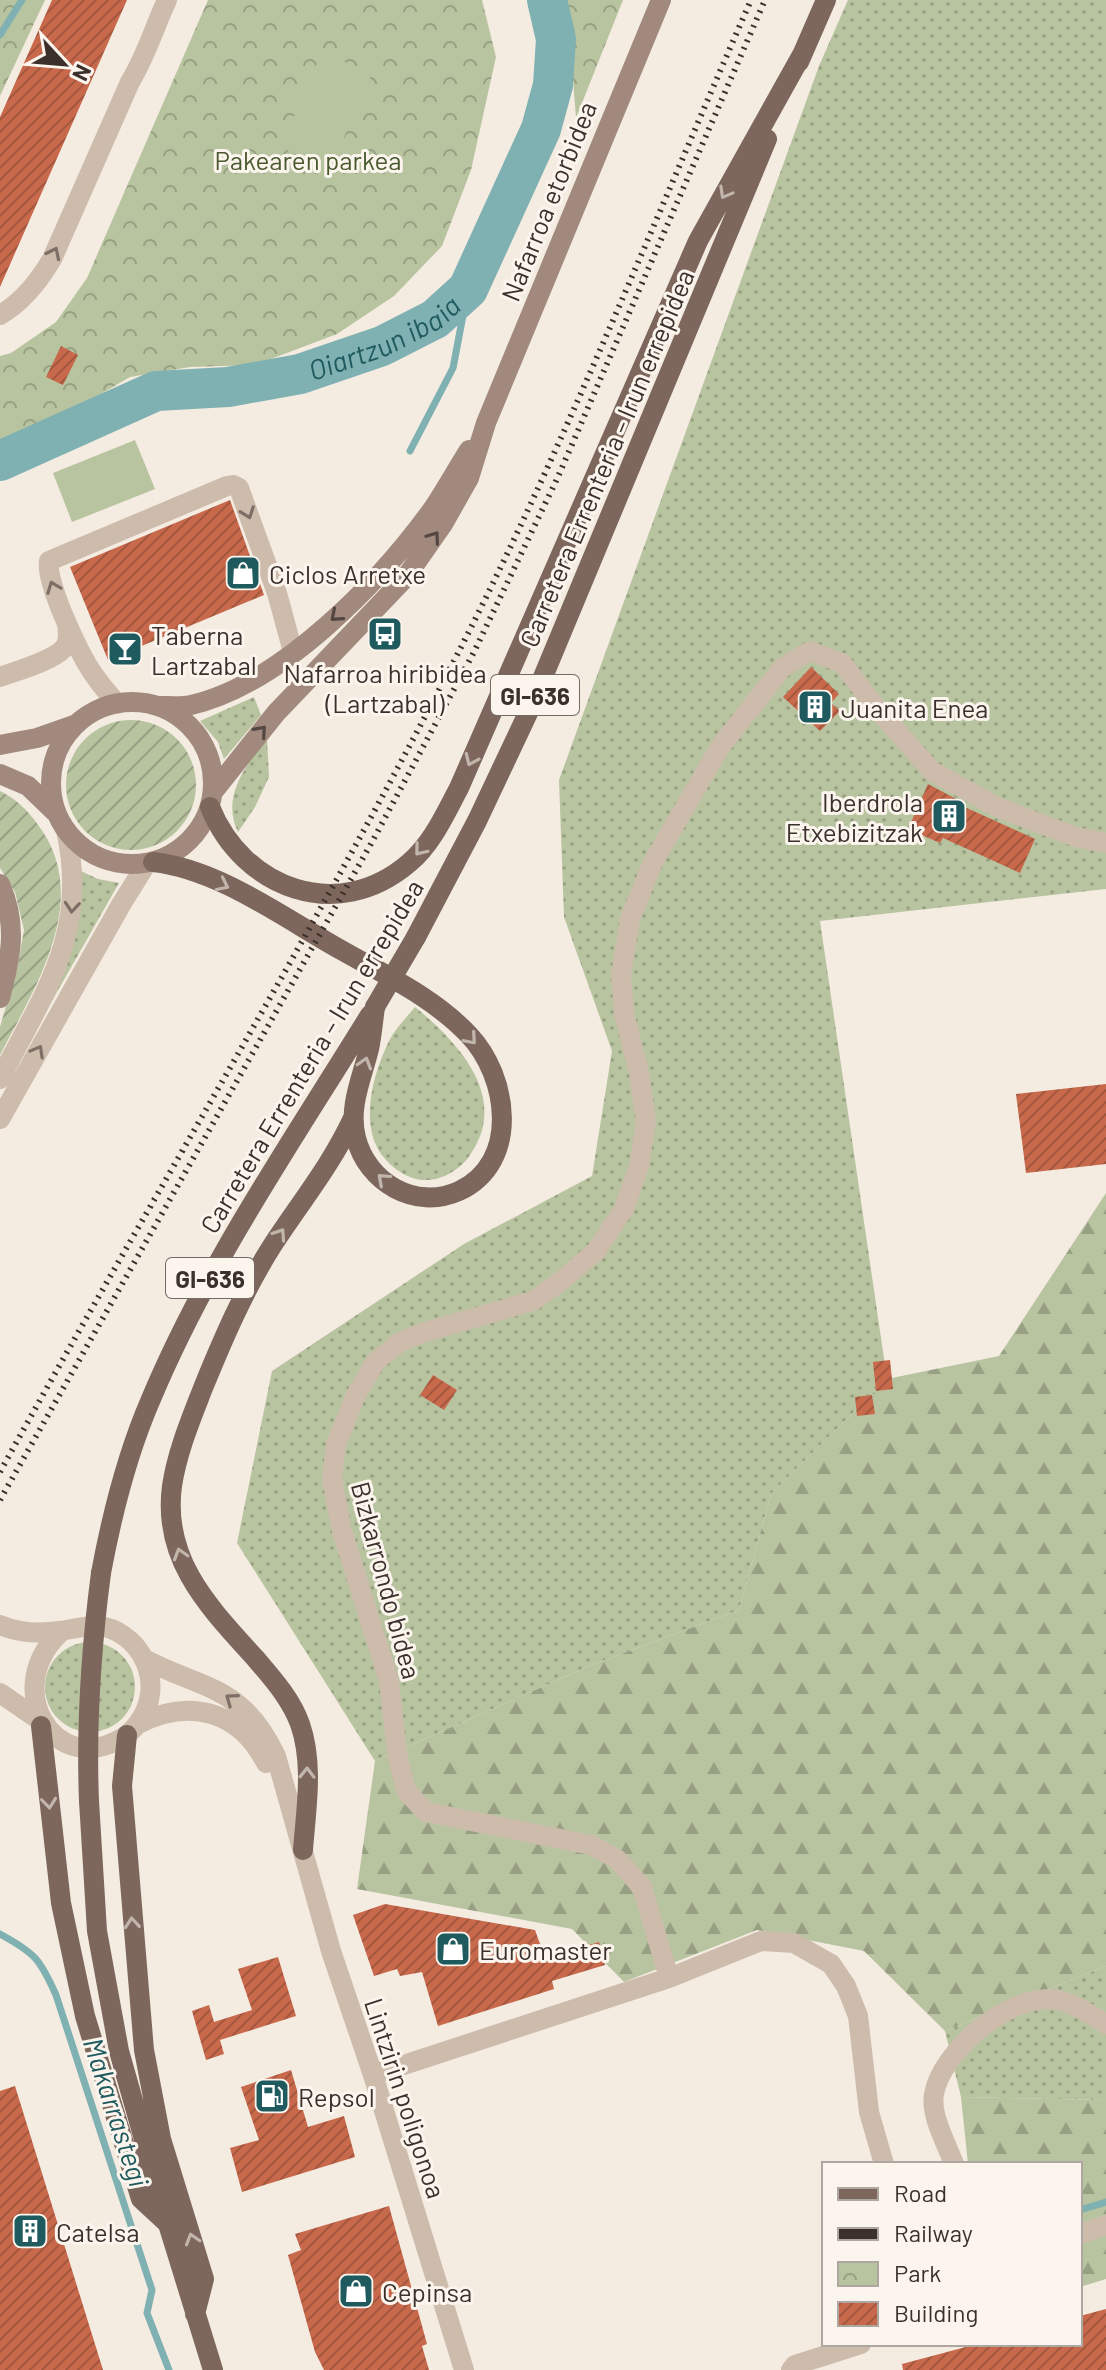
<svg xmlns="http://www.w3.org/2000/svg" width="1106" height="2370" font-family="Barlow,sans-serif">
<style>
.grass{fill:url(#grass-dots)}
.forest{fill:url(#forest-firs)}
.park{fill:url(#park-crowns)}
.garden{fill:url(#garden-furrows)}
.pitch{fill:#b8c4a0}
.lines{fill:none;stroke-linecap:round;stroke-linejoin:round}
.stream{stroke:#7fb0b2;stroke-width:7}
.river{stroke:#7fb0b2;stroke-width:40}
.building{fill:url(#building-hatch)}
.street{stroke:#cdbbac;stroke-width:20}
.secondary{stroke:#a18a7d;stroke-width:20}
.primary{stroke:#7d675c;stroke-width:20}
.rail{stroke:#3b302b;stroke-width:6;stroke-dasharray:2 6;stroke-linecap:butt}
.primary-bridge{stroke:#7d675c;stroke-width:20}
.oneway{stroke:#c2b5ac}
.oneway2{stroke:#7d6f65}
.oneway3{stroke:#544640}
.labels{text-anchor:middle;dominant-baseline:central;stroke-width:6;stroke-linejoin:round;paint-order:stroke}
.shield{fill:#fbf5ee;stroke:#756b66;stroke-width:2}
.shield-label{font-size:24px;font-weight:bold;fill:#3b302b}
.park-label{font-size:26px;fill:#4a5a2e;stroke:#fbf5ee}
.street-label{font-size:26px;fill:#3b302b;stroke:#fbf5ee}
.poi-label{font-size:26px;fill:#3b302b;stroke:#fbf5ee;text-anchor:start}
.water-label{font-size:28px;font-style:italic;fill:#1f5a5e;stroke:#fbf5ee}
</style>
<defs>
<pattern id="grass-dots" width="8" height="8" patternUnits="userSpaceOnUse" patternTransform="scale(2)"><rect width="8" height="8" fill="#b8c4a0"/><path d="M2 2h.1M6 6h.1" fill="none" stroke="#97a083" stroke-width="1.8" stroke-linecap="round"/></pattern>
<pattern id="forest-firs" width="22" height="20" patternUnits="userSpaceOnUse" patternTransform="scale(2)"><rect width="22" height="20" fill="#b8c4a0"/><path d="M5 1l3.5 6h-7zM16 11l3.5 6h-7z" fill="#97a083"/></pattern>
<pattern id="park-crowns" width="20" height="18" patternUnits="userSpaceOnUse" patternTransform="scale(2)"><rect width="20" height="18" fill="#b8c4a0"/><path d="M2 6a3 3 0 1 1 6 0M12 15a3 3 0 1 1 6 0" fill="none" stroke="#97a083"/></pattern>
<pattern id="garden-furrows" width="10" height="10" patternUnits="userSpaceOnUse" patternTransform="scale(2)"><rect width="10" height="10" fill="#b8c4a0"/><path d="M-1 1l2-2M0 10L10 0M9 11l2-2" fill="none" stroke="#97a083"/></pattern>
<pattern id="building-hatch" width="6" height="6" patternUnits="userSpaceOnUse" patternTransform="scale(2)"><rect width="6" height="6" fill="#c8694b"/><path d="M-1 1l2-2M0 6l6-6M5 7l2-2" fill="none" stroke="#a4573f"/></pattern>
</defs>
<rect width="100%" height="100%" fill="#f4ebe1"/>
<path class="grass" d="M848,0h258v889l-286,32 67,458 -116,115 -32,116 -145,54 -219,97 -138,-218 35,-172 192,-127 128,-68 20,-125 -48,-134 -5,-137 260,-714z
M254,697l7,18 -37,44 -6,-17 -18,-21z
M267,739l2,38 -14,30 -17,25c-17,-35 7,-66 29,-93z
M81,871l17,8 21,4 -70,123c20,-48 32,-83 32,-135z
M415,1007c44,36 95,91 55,148 -9,14 -28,26 -46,25 -13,0 -29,-10 -37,-19 -30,-31 -15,-85 2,-120 6,-12 17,-23 26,-34z
M45 1687a45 45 0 1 1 90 0a45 45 0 1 1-90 0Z
M1106,1966v134l-145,-3 -16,-66z"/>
<path class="forest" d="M1106,1193v773l-161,65 -81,-80 -107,-21 -133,52 -52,-53 -215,-40 18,-128 219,-97 145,-54 32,-116 116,-115 112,-23z
M961,2097l145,3v179l-26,8v-123h-112z"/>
<path class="park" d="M0,0h45l-45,96z
M208,0h274l14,57 -25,113 -29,76 -48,50 -57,38 -82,31 -65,2 -60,10 -65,38 -65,31v-90l11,-3 45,-31 31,-44z
M564,0h59l-47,118 -7,-91z"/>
<path class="garden" d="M66 785a65 65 0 1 1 130 0a65 65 0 1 1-130 0Z
M0,791c19,9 32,24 43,41 47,72 -10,159 -43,223v-28l18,-63 6,-34 -9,-38 -15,-24z"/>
<path class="pitch" d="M322,52l50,22 -42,95 -50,-22z
M135,440l20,49 -83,33 -19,-49z"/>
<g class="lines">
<path class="stream" d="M0,35l22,-35
M410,451l43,-83 15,-79
M0,1934c35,19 40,25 56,61l96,295 -5,23 22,57
M1080,2210l26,-8"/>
<path class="river" id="s1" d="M0,461l156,-70 72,-4 72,-13 82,-28 53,-27 33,-30 73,-160 12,-44 3,-46 -9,-39"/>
</g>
<path class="building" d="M52,0h75l-127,287v-170z
M61,346l17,9 -15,30 -17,-8z
M230,500l34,95 -156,65 -38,-93z
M811,667l28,27 -8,9 9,8 -20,20 -37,-34z
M928,784l32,17 -2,3 77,35 -15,34 -77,-35 -3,5 -32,-14z
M1106,1084v80l-80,9 -10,-79z
M890,1360l3,29 -17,2 -3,-29z
M433,1375l24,15 -13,20 -24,-15z
M872,1395l3,19 -18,2 -2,-19z
M385,1904l150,26 10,28 54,-16 6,23 -53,16 2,8 -116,37 -16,-54 -22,4 -3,-7 -23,7 -21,-61z
M278,1957l18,59 -76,24 4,14 -18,6 -14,-49 17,-6 5,17 38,-12 -14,-41z
M291,2070l17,57 36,-11 11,41 -113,35 -12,-44 29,-8 -18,-53z
M15,2086l88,284h-103v-279z
M389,2206l38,138 -5,2 7,24h-105l-9,-18 -27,-97 13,-5 -6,-16z
M1106,2309v61h-203l-1,-6 75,-20h103v-28z"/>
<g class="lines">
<path class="street" d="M0,315c23,-13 39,-34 52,-56l78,-177c16,-26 24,-54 37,-82
M0,677c16,-6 53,-16 64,-29 6,-7 4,-16 3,-24
M117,704c-6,-8 -14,-16 -20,-25 -15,-19 -52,-96 -48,-118l178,-75 6,-1 6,3 38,105 16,59
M0,1079c45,-88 89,-146 66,-249
M0,1119l122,-216 25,-40
M0,1625c19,8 40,9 60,6 24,-3 40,-12 64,5 18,12 29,36 26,58 -2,17 -13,35 -28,44 -69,41 -122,-52 -60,-107
M144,1659c62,32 98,26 132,97l55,195 42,124 91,295
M0,1693l35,24
M138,1724c51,-26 101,-14 128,39
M669,1978l-27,-91 -25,-28 -26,-14 -165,-33 -20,-21 -9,-38 -8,-72 -47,-150 -10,-52 4,-35 20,-49 20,-34 24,-19 22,-9 111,-32 28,-20 35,-30 28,-42 15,-43 7,-45 -7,-48 -15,-60 -3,-38 9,-56 23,-57 67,-115 62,-79 28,-17 32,12 37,48 53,60 65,36 79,30 30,6
M373,2075l296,-97 92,-37 33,2 37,21 15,22 12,30 11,96 15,52
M954,2164c-7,-20 -24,-48 -20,-70 8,-43 72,-97 117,-95 18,1 39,15 55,25
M1080,2234l26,-9
M791,2370l4,-5 66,-21"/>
<path class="secondary" d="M51 783a81 81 0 1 1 162 0a81 81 0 1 1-162 0Z
M161,706c9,0 21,1 30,-1 91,-21 190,-124 243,-198 12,-18 23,-38 35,-57
M0,745l37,-7 40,-14
M0,774l28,12 27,26
M213,792l63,-79 130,-136 37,-53 26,-46 17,-55 175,-423
M0,884c18,42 11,72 0,114"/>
<path class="primary" d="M799,62l27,-62
M210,807c33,82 128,117 199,56 23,-19 36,-49 50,-75l239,-547 106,-190
M153,862c66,7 132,57 190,89 44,25 91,47 126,84 39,41 52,127 -10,156 -44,20 -92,-9 -103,-53 -8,-31 6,-60 13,-89 3,-14 4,-28 6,-42
M416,937l61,-116 51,-108 239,-574
M101,1573c11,-59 26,-119 50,-174 57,-136 142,-259 219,-384
M41,1726l20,177 24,113 56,183 26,24
M127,1735l-5,51 22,264 17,89 43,140 -9,35
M89,1801l8,130 22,120 49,173 45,146
M303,1850c3,-41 11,-86 -3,-126 -9,-25 -27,-45 -44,-65 -46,-51 -94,-98 -84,-173 5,-34 19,-67 31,-98 20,-49 41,-98 69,-142 28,-43 60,-82 81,-128"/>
<path class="rail" d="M0,1472c150,-272 313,-537 455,-813 109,-212 200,-440 296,-659
M0,1500l372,-658 102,-190 83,-173 208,-479"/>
<path class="primary-bridge" d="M375,1007l41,-70
M89,1801c-3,-77 2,-152 12,-228"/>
</g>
<defs><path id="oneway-chevron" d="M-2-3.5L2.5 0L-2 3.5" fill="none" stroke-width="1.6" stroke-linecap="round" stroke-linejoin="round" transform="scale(2)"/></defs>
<g class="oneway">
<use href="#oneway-chevron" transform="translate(725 193) rotate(119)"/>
<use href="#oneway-chevron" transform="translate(471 760) rotate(114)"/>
<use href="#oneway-chevron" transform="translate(420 850) rotate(129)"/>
<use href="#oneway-chevron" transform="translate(223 885) rotate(26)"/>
<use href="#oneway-chevron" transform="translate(471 1039) rotate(49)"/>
<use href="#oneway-chevron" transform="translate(365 1063) rotate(-73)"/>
<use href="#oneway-chevron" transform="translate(383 1179) rotate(-138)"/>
<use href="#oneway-chevron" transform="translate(280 1234) rotate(-56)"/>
<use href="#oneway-chevron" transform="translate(180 1554) rotate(-107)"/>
<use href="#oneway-chevron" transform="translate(307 1773) rotate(-89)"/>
<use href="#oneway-chevron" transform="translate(49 1803) rotate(84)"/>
<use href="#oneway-chevron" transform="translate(132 1923) rotate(-95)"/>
<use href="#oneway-chevron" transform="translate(192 2239) rotate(-107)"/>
</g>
<g class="oneway2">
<use href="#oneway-chevron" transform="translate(54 253) rotate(-64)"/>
<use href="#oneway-chevron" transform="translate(248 513) rotate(70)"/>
<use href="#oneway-chevron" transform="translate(53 587) rotate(-111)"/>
<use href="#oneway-chevron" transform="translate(72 907) rotate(95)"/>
<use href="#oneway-chevron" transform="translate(38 1051) rotate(-61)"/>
<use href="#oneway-chevron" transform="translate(231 1699) rotate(-144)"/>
</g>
<g class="oneway3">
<use href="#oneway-chevron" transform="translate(434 537) rotate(-55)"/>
<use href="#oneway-chevron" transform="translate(336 616) rotate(139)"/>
<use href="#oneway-chevron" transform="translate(261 731) rotate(-49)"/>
</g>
<defs>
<symbol id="shop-square" viewBox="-11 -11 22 22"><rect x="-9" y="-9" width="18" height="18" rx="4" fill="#1f5a5e" stroke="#fbf5ee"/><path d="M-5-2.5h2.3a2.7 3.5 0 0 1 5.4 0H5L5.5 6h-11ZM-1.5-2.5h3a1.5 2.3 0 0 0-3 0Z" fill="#fff"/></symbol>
<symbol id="bus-square" viewBox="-11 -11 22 22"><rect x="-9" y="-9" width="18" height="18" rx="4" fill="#1f5a5e" stroke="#fbf5ee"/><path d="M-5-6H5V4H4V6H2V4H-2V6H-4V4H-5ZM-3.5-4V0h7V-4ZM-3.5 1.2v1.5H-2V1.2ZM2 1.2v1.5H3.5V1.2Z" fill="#fff"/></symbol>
<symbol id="bar-square" viewBox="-11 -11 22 22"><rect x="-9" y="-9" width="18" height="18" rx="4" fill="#1f5a5e" stroke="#fbf5ee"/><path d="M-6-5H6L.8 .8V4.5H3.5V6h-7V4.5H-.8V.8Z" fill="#fff"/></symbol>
<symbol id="building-square" viewBox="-11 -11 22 22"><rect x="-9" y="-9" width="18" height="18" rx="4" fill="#1f5a5e" stroke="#fbf5ee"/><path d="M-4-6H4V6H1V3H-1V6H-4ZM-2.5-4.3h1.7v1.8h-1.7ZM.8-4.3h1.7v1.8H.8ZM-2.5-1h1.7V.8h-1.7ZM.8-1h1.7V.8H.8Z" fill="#fff"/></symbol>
<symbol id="fuel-square" viewBox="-11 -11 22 22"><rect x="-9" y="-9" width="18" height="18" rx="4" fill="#1f5a5e" stroke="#fbf5ee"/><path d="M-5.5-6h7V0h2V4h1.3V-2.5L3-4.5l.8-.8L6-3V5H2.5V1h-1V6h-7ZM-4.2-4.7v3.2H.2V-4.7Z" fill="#fff"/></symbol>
</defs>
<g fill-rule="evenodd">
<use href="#shop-square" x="223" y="553" width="40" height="40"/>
<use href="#bus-square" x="365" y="614" width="40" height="40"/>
<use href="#bar-square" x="105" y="629" width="40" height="40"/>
<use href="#building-square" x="795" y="687" width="40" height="40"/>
<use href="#building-square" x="929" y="796" width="40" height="40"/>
<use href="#shop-square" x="433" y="1929" width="40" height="40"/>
<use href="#fuel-square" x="252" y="2076" width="40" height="40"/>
<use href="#building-square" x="10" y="2211" width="40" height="40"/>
<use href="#shop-square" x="336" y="2271" width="40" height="40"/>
</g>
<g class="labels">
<g class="shield">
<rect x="491" y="675" width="88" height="40" rx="6"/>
<rect x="166" y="1258" width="88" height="40" rx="6"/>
</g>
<g class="shield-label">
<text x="535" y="695">GI-636</text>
<text x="210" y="1278">GI-636</text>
</g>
<g class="park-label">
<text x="308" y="159">Pakearen parkea</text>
</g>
<g class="street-label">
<text transform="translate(548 201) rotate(-68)">Nafarroa etorbidea</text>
<text transform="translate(606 458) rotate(-67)">Carretera Errenteria – Irun errepidea</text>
<text transform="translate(311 1056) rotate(-59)">Carretera Errenteria – Irun errepidea</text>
<text transform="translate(387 1580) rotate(75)">Bizkarrondo bidea</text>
<text transform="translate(406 2098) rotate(72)">Lintzirin poligonoa</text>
</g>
<g class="poi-label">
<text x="269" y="573">Ciclos Arretxe</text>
<text x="151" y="634">Taberna<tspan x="151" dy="30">Lartzabal</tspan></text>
<text x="385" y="672" text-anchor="middle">Nafarroa hiribidea<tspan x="385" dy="30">(Lartzabal)</tspan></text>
<text x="841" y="707">Juanita Enea</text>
<text x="923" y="801" text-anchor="end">Iberdrola<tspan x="923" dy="30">Etxebizitzak</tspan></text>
<text x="479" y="1949">Euromaster</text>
<text x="298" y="2096">Repsol</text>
<text x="56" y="2231">Catelsa</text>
<text x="382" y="2291">Cepinsa</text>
</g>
<g class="water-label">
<text stroke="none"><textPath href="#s1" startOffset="408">Oiartzun ibaia</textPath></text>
<text transform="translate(117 2112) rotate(72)">Makarrastegi</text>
</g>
</g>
<rect x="822" y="2162" width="260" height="184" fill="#fbf5ee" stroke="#aea6a0" stroke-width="2"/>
<rect x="838" y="2188" width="40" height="12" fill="#7d675c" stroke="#aea6a0" stroke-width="2"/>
<text x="894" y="2202" font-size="24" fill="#3b302b">Road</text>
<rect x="838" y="2228" width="40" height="12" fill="#3b302b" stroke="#aea6a0" stroke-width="2"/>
<text x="894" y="2242" font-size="24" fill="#3b302b">Railway</text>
<rect x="838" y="2262" width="40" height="24" fill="url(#park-crowns)" stroke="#aea6a0" stroke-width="2"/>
<text x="894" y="2282" font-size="24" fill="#3b302b">Park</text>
<rect x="838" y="2302" width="40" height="24" fill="url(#building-hatch)" stroke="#aea6a0" stroke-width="2"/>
<text x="894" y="2322" font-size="24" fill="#3b302b">Building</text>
<g transform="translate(64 64) rotate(116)" stroke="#fbf5ee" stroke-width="6" paint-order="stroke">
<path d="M0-6L14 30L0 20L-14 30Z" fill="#3b302b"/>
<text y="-12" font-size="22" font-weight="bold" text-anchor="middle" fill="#3b302b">N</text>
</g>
</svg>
